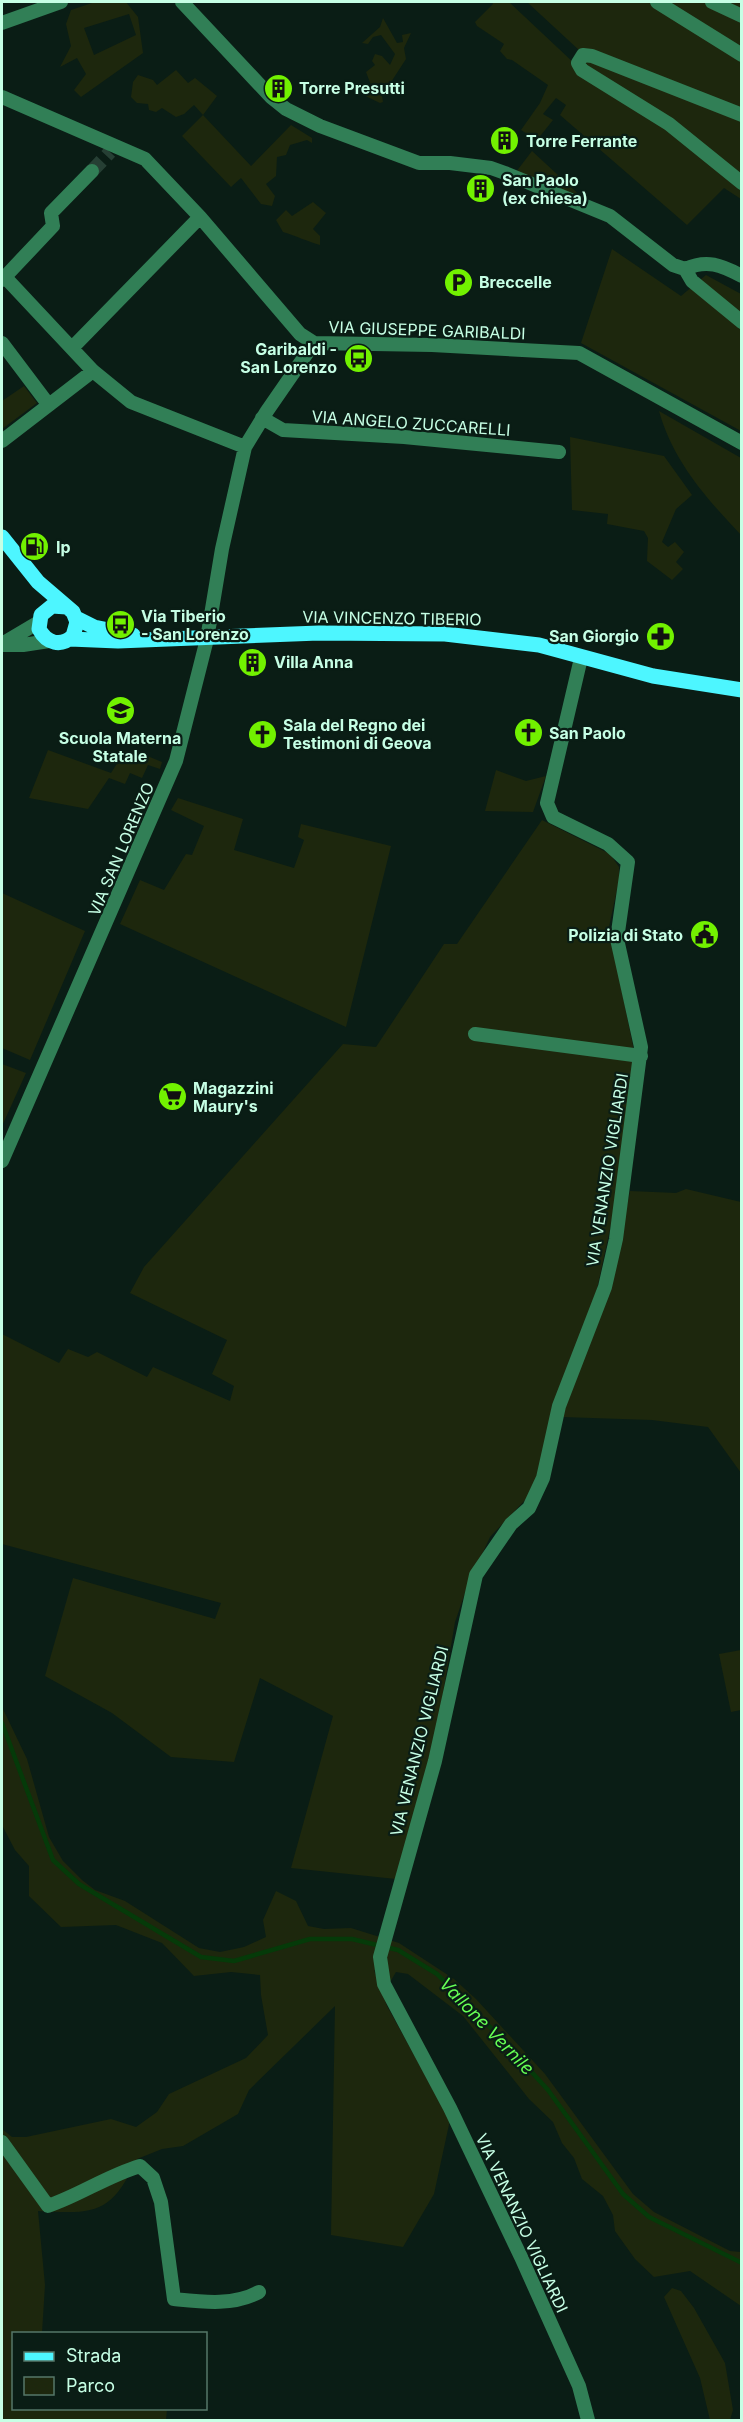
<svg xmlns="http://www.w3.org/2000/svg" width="743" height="2422" font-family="Inter,sans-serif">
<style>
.green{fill:#1d270d;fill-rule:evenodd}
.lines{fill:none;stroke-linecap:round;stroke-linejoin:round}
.stream{stroke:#053a09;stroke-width:4.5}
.minor-tunnel{stroke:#263f34;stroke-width:14;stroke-dasharray:14 7;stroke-linecap:butt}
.minor{stroke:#317f56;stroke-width:14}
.major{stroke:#4df6ff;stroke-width:15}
.labels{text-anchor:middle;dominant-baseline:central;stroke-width:4.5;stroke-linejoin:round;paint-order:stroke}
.poi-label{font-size:16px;font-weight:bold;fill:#c6ffe5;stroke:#0a1d15;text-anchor:start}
.street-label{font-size:16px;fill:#c6ffe5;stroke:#0a1d15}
.water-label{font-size:18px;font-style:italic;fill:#66ff54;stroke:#0a1d15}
</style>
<rect width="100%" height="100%" fill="#0a1d15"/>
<path class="green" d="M95,2h31l12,15 5,36 -62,44 -7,-7 12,-16 -9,-16 -17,9 11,-21 -5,-22 5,-14zM129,14l7,21 -42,20 -10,-27z
M492,2h17l66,62 5,-13 -53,-49h214v197l-17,-11 -37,37 -127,-110 6,-10 -10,-7 -13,16 10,6 -16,20 -16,-10 19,-27 8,-18 -36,-25 -5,-1 -7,-8 4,-7 -27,-18 -2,-4 18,-18z
M383,18l14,25 6,-1 -1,-7 9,-2 -7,15 2,11 -24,37 1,6 -3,1 -21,-10 12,-8 -5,-13 9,-7 -3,-4 3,-7 7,2 8,9 5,-11 -14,-19 -8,2 -5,7 -6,-1 18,-16z
M176,70l12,13 7,-5 22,18 -14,19 48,51 40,-41 21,13v5l-5,-3 -17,5 -4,10 -9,2 -1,19 -10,8 9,12 -3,10 -11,-2 -20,-26 -10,9 -49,-51 21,-21 -9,-10 -10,9 -8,3 -14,-9 -6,4 -7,-2 -1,-6 -11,-1 -6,-6 2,-15 5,-7 15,5 4,5z
M532,151l54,50 -70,-29z
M313,202l13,11 -13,16 7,7v9c-11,-3 -24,-9 -37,-13l-7,-12 10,-10 6,6z
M612,249l69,47 25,-21 35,19v137l-160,-88z
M24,386l13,17 -35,26v-28z
M659,411l82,47v77c-35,-37 -68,-74 -82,-124z
M570,437l94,19 28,39 -16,14 -14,33 6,5 7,-5 9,10 -8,10 7,7 -11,11 -25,-19 1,-23 -4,-7 -37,-7 1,-10 -36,-4z
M48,750l63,23 14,-22h10l27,11 -2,7 -12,-4 -6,13 -12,-5 -5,11 -16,-6 -21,31 -59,-11z
M496,770l30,11 20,-5 -13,36 -48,-1z
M178,798l65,21 -9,31 60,18 10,-28 -6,-3 3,-13 90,22 -45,181 -226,-103 20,-44 24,10 22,-36 6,1 12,-29 -33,-16z
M542,820l68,34 9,13v13l-10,47 24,119 1,19 -16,127 -24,111 -36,90 -20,84 -12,22 -36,38 -23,50 -12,35 -18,107 -41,150 -105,-11 42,-152 -73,-38 -26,84 -63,-5 -59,-44 -67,-37 28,-98 142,41 6,-16 -219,-59v-210l57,29 9,-14 20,8 9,-5 50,25 6,-10 77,34 4,-15 -22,-12 15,-34 -97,-47 14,-26 199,-223 33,3 68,-103h13z
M2,893l83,38 -55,129 -28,-12z
M2,1064l24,9 -24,53z
M686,1189l55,13v271l-33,-46 -56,-7 -90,-3 57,-173 11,-53 46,2z
M741,1650v60l-10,2 -12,-58z
M2,1707l25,52 22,78 14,24 19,19 13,10 30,11 74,47 21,4 24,-5 22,-10 -3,-17 13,-29 20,10 12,25 16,3 27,-1 48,15 55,36 22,20 69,75 88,120 21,18 76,39 11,1v54l-51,-35 -36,6 -19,-18 -20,-28 -2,-16 -10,-19 -21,-17 -8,-21 -12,-15 -9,-21 -24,-23 -66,-83 -55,-42 -12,-2 -7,12 -15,-14 13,36 63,114 -16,74 -31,53 -72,-12 4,-229 -86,84 -11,24 -55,32 -21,3 -25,10c-26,56 -42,55 -99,52l7,74 -3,48 -28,1v74l153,1 -1,11h-164v-291l10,8h14l85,-18 25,8 21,-15 12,-18 77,-36 22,-23 -7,-40 -1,-20 -29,-3 -37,4 -32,-33 -46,-18 -55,2 -32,-31v-30l-14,-16 -13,-25z
M672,2288l9,3 13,17 31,55 8,47 -3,10h-20l-10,-42 -36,-81z"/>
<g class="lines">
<path class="stream" d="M2,1723l51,137 26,24 122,73 33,4 76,-22h42l46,11 39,24 60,60 51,56 75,104 26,23 93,46"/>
<path class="minor-tunnel" d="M92,171l18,-19"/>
<path class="minor" d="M182,2l89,95 15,12 34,17 99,37h31l41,5 14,5 105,43 63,49 12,4
M657,2l85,53
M712,2l30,14
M2,23l59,-21
M2,97l143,62 55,58 100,117 14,9 118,2 147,8 163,90
M742,115l-150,-59 -9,-1 -5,8 4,7 87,54 73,59
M742,276c-21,-11 -35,-17 -57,-7l7,12 50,41
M5,277l88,94 38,31 114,45
M2,280l51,-54 -2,-13 41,-42
M2,343l46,61
M73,347l127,-130
M262,418l21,12 121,7 155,15
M2,441l91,-70
M2,644l37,-22
M2,645h21l26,-4
M581,658l-34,145 6,14 55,27 20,18 -11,77 24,108 -25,192 -11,48 -46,119 -16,72 -14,30 -18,16 -35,51 -41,186 -55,196 4,27 66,124 71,149 58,129 9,34
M475,1034l166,22
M2,1161l174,-400 31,-122 15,-90 23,-102 22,-36 47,-68
M2,2142l46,64c32,-11 59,-30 92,-40l13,12 8,24 13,97c29,3 59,7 85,-7"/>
<path class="major" d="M2,537l36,45 35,30 4,10 -4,14c-12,11 -26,8 -34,-7l2,-14 11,-9 15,1
M76,618l18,9 39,8
M70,639l48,2 201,-8 126,1 94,11 114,31 89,14"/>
</g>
<defs>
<symbol id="building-disc" viewBox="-11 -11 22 22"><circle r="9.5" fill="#72f100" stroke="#0a1d15"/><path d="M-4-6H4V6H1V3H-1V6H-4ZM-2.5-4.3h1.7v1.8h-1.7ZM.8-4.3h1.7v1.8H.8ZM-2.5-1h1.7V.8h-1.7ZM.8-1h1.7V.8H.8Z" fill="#111"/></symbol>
<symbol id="parking-disc" viewBox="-11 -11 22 22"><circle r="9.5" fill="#72f100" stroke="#0a1d15"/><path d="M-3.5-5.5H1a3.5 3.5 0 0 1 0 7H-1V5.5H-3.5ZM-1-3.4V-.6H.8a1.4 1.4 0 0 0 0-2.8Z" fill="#111"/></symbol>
<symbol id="bus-disc" viewBox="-11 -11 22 22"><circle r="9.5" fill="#72f100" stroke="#0a1d15"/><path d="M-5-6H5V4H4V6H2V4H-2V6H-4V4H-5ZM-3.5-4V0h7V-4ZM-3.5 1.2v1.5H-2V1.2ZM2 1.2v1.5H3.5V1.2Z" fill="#111"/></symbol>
<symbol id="fuel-disc" viewBox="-11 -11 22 22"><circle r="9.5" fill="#72f100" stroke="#0a1d15"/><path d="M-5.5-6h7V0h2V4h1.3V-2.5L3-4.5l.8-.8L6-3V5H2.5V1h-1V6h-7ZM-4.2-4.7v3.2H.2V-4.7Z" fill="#111"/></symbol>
<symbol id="pharmacy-disc" viewBox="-11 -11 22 22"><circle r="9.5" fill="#72f100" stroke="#0a1d15"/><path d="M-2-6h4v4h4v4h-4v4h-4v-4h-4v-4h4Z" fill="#111"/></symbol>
<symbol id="school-disc" viewBox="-11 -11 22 22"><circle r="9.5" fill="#72f100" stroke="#0a1d15"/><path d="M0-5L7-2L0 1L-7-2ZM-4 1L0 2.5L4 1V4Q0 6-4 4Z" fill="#111"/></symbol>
<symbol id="church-disc" viewBox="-11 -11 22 22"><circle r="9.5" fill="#72f100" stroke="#0a1d15"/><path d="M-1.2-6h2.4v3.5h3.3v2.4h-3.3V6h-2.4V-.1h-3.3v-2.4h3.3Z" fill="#111"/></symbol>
<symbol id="civic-disc" viewBox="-11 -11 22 22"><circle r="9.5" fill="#72f100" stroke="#0a1d15"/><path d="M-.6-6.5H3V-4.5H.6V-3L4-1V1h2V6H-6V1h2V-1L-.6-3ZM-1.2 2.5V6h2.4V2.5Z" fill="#111"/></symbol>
<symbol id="supermarket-disc" viewBox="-11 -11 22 22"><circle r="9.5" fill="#72f100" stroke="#0a1d15"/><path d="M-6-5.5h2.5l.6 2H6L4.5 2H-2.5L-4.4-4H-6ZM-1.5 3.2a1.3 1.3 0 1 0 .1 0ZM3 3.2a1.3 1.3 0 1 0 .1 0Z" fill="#111"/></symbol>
</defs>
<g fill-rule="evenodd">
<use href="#building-disc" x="262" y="72" width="33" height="33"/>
<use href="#building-disc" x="488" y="124" width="33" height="33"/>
<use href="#building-disc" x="464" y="172" width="33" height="33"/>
<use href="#parking-disc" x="442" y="266" width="33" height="33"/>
<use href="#bus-disc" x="342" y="342" width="33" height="33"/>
<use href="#fuel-disc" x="18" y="530" width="33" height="33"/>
<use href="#bus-disc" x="104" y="608" width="33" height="33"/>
<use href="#pharmacy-disc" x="644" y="620" width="33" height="33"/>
<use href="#building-disc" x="236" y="646" width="33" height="33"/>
<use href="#school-disc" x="104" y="694" width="33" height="33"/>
<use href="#church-disc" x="512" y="716" width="33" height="33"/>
<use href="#church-disc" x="246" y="718" width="33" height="33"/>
<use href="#civic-disc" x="688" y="918" width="33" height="33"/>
<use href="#supermarket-disc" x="156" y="1080" width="33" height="33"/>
</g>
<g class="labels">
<g class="poi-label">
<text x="299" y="88">Torre Presutti</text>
<text x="526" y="141">Torre Ferrante</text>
<text x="502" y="180">San Paolo<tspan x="502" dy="18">(ex chiesa)</tspan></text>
<text x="479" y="282">Breccelle</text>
<text x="337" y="349" text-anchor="end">Garibaldi -<tspan x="337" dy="18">San Lorenzo</tspan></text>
<text x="56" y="547">Ip</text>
<text x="141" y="616">Via Tiberio<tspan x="141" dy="18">- San Lorenzo</tspan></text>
<text x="639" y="636" text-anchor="end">San Giorgio</text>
<text x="274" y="662">Villa Anna</text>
<text x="283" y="725">Sala del Regno dei<tspan x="283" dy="18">Testimoni di Geova</tspan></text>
<text x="549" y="733">San Paolo</text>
<text x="120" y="738" text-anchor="middle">Scuola Materna<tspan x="120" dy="18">Statale</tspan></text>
<text x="683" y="935" text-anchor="end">Polizia di Stato</text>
<text x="193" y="1088">Magazzini<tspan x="193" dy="18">Maury's</tspan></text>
</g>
<g class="street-label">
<text transform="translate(427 330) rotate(2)">VIA GIUSEPPE GARIBALDI</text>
<text transform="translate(411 423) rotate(4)">VIA ANGELO ZUCCARELLI</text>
<text transform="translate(392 618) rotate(1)">VIA VINCENZO TIBERIO</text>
<text transform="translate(121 849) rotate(-67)">VIA SAN LORENZO</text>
<text transform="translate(607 1170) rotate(-81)">VIA VENANZIO VIGLIARDI</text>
<text transform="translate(419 1741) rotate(-76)">VIA VENANZIO VIGLIARDI</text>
<text transform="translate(522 2223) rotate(65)">VIA VENANZIO VIGLIARDI</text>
</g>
<g class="water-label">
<text transform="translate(487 2026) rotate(46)">Vallone Vernile</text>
</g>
</g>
<rect width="743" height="2422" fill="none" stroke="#c6ffe5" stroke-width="6"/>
<rect x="12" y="2332" width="195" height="78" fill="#0a1d15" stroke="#557768" stroke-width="1.5"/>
<rect x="24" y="2352" width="30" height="9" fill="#4df6ff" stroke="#557768" stroke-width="1.5"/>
<text x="66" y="2362" font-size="18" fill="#c6ffe5">Strada</text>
<rect x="24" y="2377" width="30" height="18" fill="#1d270d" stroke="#557768" stroke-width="1.5"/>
<text x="66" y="2392" font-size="18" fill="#c6ffe5">Parco</text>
</svg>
